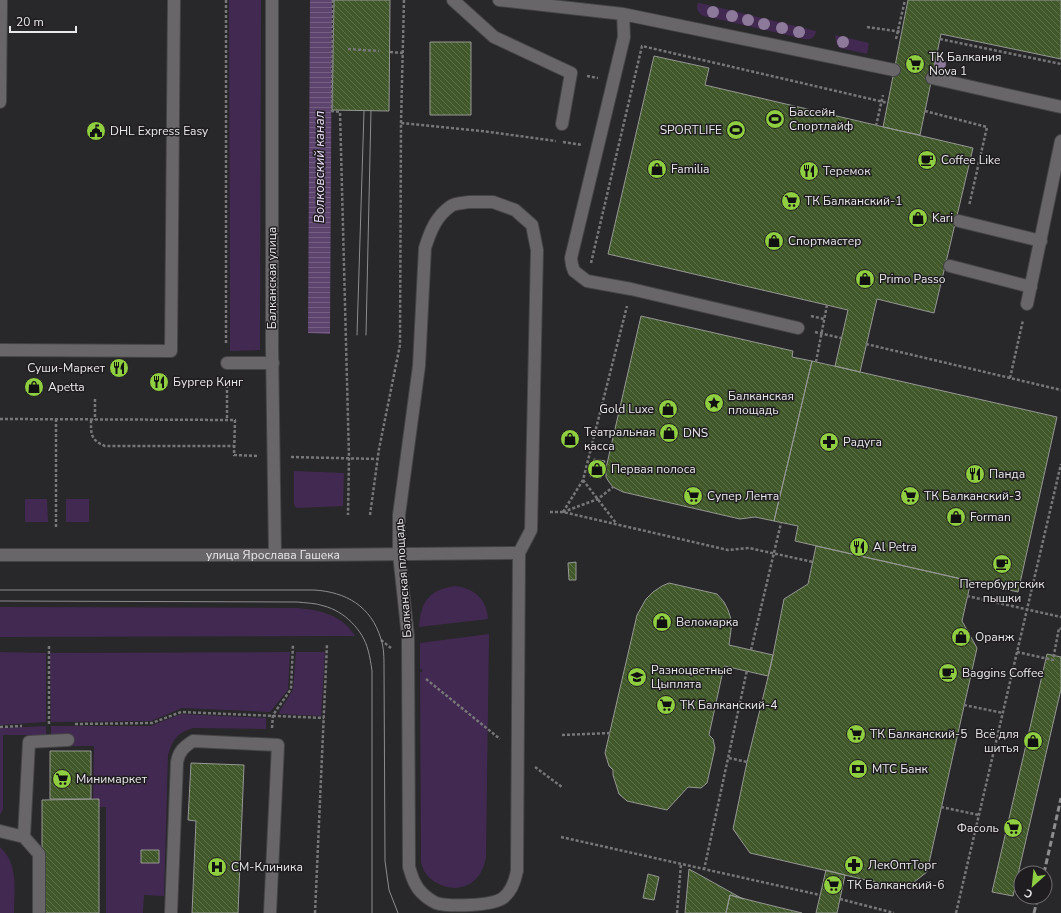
<svg xmlns="http://www.w3.org/2000/svg" width="1061" height="913" font-family="'Nunito Sans',sans-serif">
<style>
.green{fill:#422951}
.water{fill:url(#water-rules)}
.building{fill:url(#building-back-hatch);stroke:#969894}
.lines{fill:none;stroke-linecap:round;stroke-linejoin:round}
.lane-casing{stroke:#454446;stroke-width:14}
.street-casing{stroke:#454446;stroke-width:14}
.path{stroke:#777678;stroke-width:2.5;stroke-dasharray:3 2;stroke-linecap:butt}
.lane{stroke:#686669;stroke-width:12}
.street{stroke:#686669;stroke-width:12}
.tram{stroke:#8d8c8e;stroke-width:1}
.rail{stroke:#8d8c8e;stroke-width:3;stroke-dasharray:6 3;stroke-linecap:butt}
.tree{fill:#8d7a9a}
.labels{text-anchor:middle;dominant-baseline:central;stroke-width:3;stroke-linejoin:round;paint-order:stroke}
.poi-label{font-size:12px;fill:#e9e8ea;stroke:#1f1d20;text-anchor:start}
.street-label{font-size:12px;fill:#e9e8ea;stroke:#1f1d20}
.water-label{font-size:13px;font-style:italic;fill:#ecdcf8;stroke:#1f1d20}
</style>
<defs>
<pattern id="water-rules" width="6" height="5" patternUnits="userSpaceOnUse"><rect width="6" height="5" fill="#5d446e"/><path d="M0 2.5h6" fill="none" stroke="#745f83"/></pattern>
<pattern id="building-back-hatch" width="6" height="6" patternUnits="userSpaceOnUse"><rect width="6" height="6" fill="#41582a"/><path d="M-1 5l2 2M0 0l6 6M5-1l2 2" fill="none" stroke="#5c7049"/></pattern>
</defs>
<rect width="100%" height="100%" fill="#282729"/>
<path class="green" d="M229,0h32l-1,350 -30,1z
M698,3h2l116,28c-1,7 -5,9 -12,8l-100,-23c-5,-2 -9,-8 -6,-13z
M835,35l34,8 -2,11 -28,-6 -3,-6z
M294,471l50,2 -1,33 -47,2 -2,-4z
M25,499h22l1,23h-23z
M66,499h23v23h-23z
M455,586c19,2 32,13 33,33l-69,8c2,-25 9,-37 36,-41z
M0,607l297,1c24,2 45,7 58,28l-355,1z
M489,634l-3,223c-4,27 -27,39 -51,25 -8,-5 -12,-11 -14,-20l-1,-190h2v-3h-2v-26z
M0,652l46,1v69l-46,3z
M290,652l-2,38 -18,22 -88,-4 -31,13 -100,1 -1,-69z
M296,652h29l-4,64 -41,-2 -1,-2 14,-22z
M181,714l85,4v11l-73,-1c-16,5 -21,12 -25,28l-4,140 -20,-1 -1,18h-37v-106h-13l1,-61h-24v-11h-19v-9h100z
M46,726v9h-43v74l-3,6v-87z
M0,847c19,18 14,42 14,66h-14z"/>
<path class="water" d="M310,0h22l-2,334 -22,-1z"/>
<path class="building" d="M334,0h56l-1,111 -57,-1z
M908,0h153v59l-120,-25 -21,101 -37,-8z
M430,42h41v73h-41z
M654,56l55,12 -4,17 268,63 -39,165 -57,-14 -17,73 -25,-6 13,-56 -240,-56z
M641,316l152,35 -1,6 20,4 -38,160 -19,-4 -15,2 -117,-27 -10,-5 -4,-5 -3,-5v-9z
M812,361l245,56 -39,175 -223,-51 3,-15 -24,-5z
M570,431l4,3v11l-4,3 -3,-3 -1,-11z
M594,459l11,2 -4,17 -11,-2z
M816,546l155,35 -9,40 15,27 -50,224 -22,17 -155,-36 -17,-24 14,-67 24,-97 13,-66 24,-15z
M576,562v18h-7l-1,-17z
M669,583l48,11 7,8 4,8 4,12 -3,23 44,10 -5,21 -44,-10 -15,69 4,4 2,9 -8,35 -6,5 -13,-1 -21,23 -40,-9 -8,-7 -6,-19v-5l-4,-4 -4,-13 32,-138 9,-16 7,-7 9,-6z
M1047,654l14,3v32l-48,207 -21,-4z
M50,751h41v48h-41z
M191,763l53,2 -6,148h-46l4,-92 -8,-1z
M99,799v114h-57v-113z
M141,850h18v13h-18z
M689,869l54,30 -13,-4 -4,18h-41z
M826,870l19,5 -8,38h-21z
M648,874l11,3 -5,23 -11,-2z
M730,895l27,7 45,11h-76z"/>
<g class="lines">
<defs>
<path id="lane" d="M453,0l41,37 77,36 -9,51
M499,0l124,14 271,56
M623,14l1,23 -53,221 1,7 2,6 13,10 44,8 167,39
M932,78l129,29
M0,102l1,-102
M959,221l82,20
M950,266l81,21
M1027,304l34,-163
M0,350l171,1 3,-351
M227,363h46
M0,831l24,6 15,17v59
M24,837l5,-95 39,-2
M171,913l6,-151c2,-11 7,-15 16,-21l85,4 -8,168"/>
<g id="street">
<path d="M272,0v346l3,209"/>
<path d="M469,202h24l22,8 17,15 5,25 -6,280 -12,23 -2,318c-2,10 -6,21 -14,27 -11,8 -54,9 -67,5 -4,-2 -10,-6 -13,-9 -8,-7 -11,-17 -14,-27l-1,-230 -9,-83v-39l20,-149 6,-118c5,-16 11,-32 26,-42 4,-3 13,-3 18,-4z"/>
<path id="s1" d="M0,555h313l206,-2"/>
</g>
</defs>
<use href="#lane" class="lane-casing"/>
<use href="#street" class="street-casing"/>
<path class="path" d="M226,0v345
M333,0l-1,111 8,1 9,346 -1,57
M867,27l35,5
M896,39l9,-39
M940,39l121,25
M348,49l31,2
M390,52l13,1
M587,76l11,2
M925,111l62,16 -18,79
M401,123l3,-123
M876,126l7,-31
M563,142l19,3
M591,263l51,-217 246,57
M811,316l13,3
M815,332l26,6
M866,344l195,46
M816,362l11,-57
M1010,378l13,-58
M227,380v40
M95,399v21
M0,419l235,1 -1,35 24,1
M91,420c0,13 -1,20 14,26h129
M291,457l87,2
M583,480l33,43
M550,512h13l165,38 21,-2 64,14
M563,512l20,-32 44,-174
M563,512l35,-13 15,-12
M370,515l9,-66 21,-104 1,-222 81,8 74,10
M56,527v-108
M967,596l94,21
M381,640l10,8
M751,650l30,-127
M1017,652l36,8 6,-32 2,1
M426,679l74,60
M964,705l39,8
M49,724v-78
M75,724l77,-1 29,-11 143,6
M0,727l22,-1
M272,728l1,-13 18,-26 2,-45
M562,735l48,-2
M729,758l18,4
M535,767l27,20
M941,807l38,8
M561,837l259,58
M704,870l43,-200
M840,899l54,14
M315,913l12,-269
M677,913l4,-49
M956,913l105,-449"/>
<use href="#lane" class="lane"/>
<use href="#street" class="street"/>
<path class="tram" d="M357,335l7,-224
M366,335l5,-225
M0,590h314c32,2 57,16 67,49 3,9 3,19 3,28l1,194 4,29 9,23
M0,601l297,1c9,1 19,1 27,4 20,5 39,24 44,44 2,7 3,14 4,21v242"/>
<path class="rail" d="M1044,873l17,-75
M1034,913l4,-16"/>
</g>
<g class="tree">
<circle cx="713" cy="12" r="6"/>
<circle cx="732" cy="16" r="6"/>
<circle cx="748" cy="20" r="6"/>
<circle cx="764" cy="24" r="6"/>
<circle cx="782" cy="28" r="6"/>
<circle cx="799" cy="32" r="6"/>
<circle cx="843" cy="42" r="6"/>
<circle cx="940" cy="64" r="6"/>
</g>
<defs>
<symbol id="supermarket-disc" viewBox="-11 -11 22 22"><circle r="9.5" fill="#8fcd41" stroke="#1f1d20"/><path d="M-6-5.5h2.5l.6 2H6L4.5 2H-2.5L-4.4-4H-6ZM-1.5 3.2a1.3 1.3 0 1 0 .1 0ZM3 3.2a1.3 1.3 0 1 0 .1 0Z" fill="#111"/></symbol>
<symbol id="stadium-disc" viewBox="-11 -11 22 22"><circle r="9.5" fill="#8fcd41" stroke="#1f1d20"/><path d="M0-5a6.5 5 0 1 0 0 10a6.5 5 0 1 0 0-10ZM-3.5-1.8h7v3.6h-7Z" fill="#111"/></symbol>
<symbol id="civic-disc" viewBox="-11 -11 22 22"><circle r="9.5" fill="#8fcd41" stroke="#1f1d20"/><path d="M-.6-6.5H3V-4.5H.6V-3L4-1V1h2V6H-6V1h2V-1L-.6-3ZM-1.2 2.5V6h2.4V2.5Z" fill="#111"/></symbol>
<symbol id="cafe-disc" viewBox="-11 -11 22 22"><circle r="9.5" fill="#8fcd41" stroke="#1f1d20"/><path d="M-5.5-4.5H6V0H3Q3 3.5 0 3.5H-2.5Q-5.5 3.5-5.5 0ZM3-3.2v2h1.7v-2ZM-6 4.5H4V6H-6Z" fill="#111"/></symbol>
<symbol id="shop-disc" viewBox="-11 -11 22 22"><circle r="9.5" fill="#8fcd41" stroke="#1f1d20"/><path d="M-5-2.5h2.3a2.7 3.5 0 0 1 5.4 0H5L5.5 6h-11ZM-1.5-2.5h3a1.5 2.3 0 0 0-3 0Z" fill="#111"/></symbol>
<symbol id="restaurant-disc" viewBox="-11 -11 22 22"><circle r="9.5" fill="#8fcd41" stroke="#1f1d20"/><path d="M-5-6h1v4h1v-4h1v4h1v-4h1v5L-1.5 .5V6h-2V.5L-5-1ZM5-6V6H3V1.5H1.5Q1.5-4 5-6Z" fill="#111"/></symbol>
<symbol id="sight-disc" viewBox="-11 -11 22 22"><circle r="9.5" fill="#8fcd41" stroke="#1f1d20"/><path d="M0-6L1.8-2.2L6-1.7L2.9 1.2L3.7 5.4L0 3.3L-3.7 5.4L-2.9 1.2L-6-1.7L-1.8-2.2Z" fill="#111"/></symbol>
<symbol id="pharmacy-disc" viewBox="-11 -11 22 22"><circle r="9.5" fill="#8fcd41" stroke="#1f1d20"/><path d="M-2-6h4v4h4v4h-4v4h-4v-4h-4v-4h4Z" fill="#111"/></symbol>
<symbol id="school-disc" viewBox="-11 -11 22 22"><circle r="9.5" fill="#8fcd41" stroke="#1f1d20"/><path d="M0-5L7-2L0 1L-7-2ZM-4 1L0 2.5L4 1V4Q0 6-4 4Z" fill="#111"/></symbol>
<symbol id="bank-disc" viewBox="-11 -11 22 22"><circle r="9.5" fill="#8fcd41" stroke="#1f1d20"/><path d="M-6-4H6V4H-6ZM0-2.3a2.3 2.3 0 1 0 0 4.6a2.3 2.3 0 1 0 0-4.6Z" fill="#111"/></symbol>
<symbol id="hospital-disc" viewBox="-11 -11 22 22"><circle r="9.5" fill="#8fcd41" stroke="#1f1d20"/><path d="M-5-5h3v3.5h4V-5h3V5h-3V1.5h-4V5h-3Z" fill="#111"/></symbol>
</defs>
<g fill-rule="evenodd">
<use href="#supermarket-disc" x="904" y="53" width="22" height="22"/>
<use href="#stadium-disc" x="764" y="108" width="22" height="22"/>
<use href="#stadium-disc" x="725" y="119" width="22" height="22"/>
<use href="#civic-disc" x="85" y="120" width="22" height="22"/>
<use href="#cafe-disc" x="916" y="149" width="22" height="22"/>
<use href="#shop-disc" x="646" y="158" width="22" height="22"/>
<use href="#restaurant-disc" x="798" y="160" width="22" height="22"/>
<use href="#supermarket-disc" x="780" y="190" width="22" height="22"/>
<use href="#shop-disc" x="907" y="207" width="22" height="22"/>
<use href="#shop-disc" x="763" y="230" width="22" height="22"/>
<use href="#shop-disc" x="854" y="268" width="22" height="22"/>
<use href="#restaurant-disc" x="108" y="357" width="22" height="22"/>
<use href="#restaurant-disc" x="148" y="371" width="22" height="22"/>
<use href="#shop-disc" x="23" y="376" width="22" height="22"/>
<use href="#sight-disc" x="703" y="392" width="22" height="22"/>
<use href="#shop-disc" x="657" y="398" width="22" height="22"/>
<use href="#shop-disc" x="658" y="422" width="22" height="22"/>
<use href="#shop-disc" x="559" y="428" width="22" height="22"/>
<use href="#pharmacy-disc" x="818" y="431" width="22" height="22"/>
<use href="#shop-disc" x="586" y="458" width="22" height="22"/>
<use href="#restaurant-disc" x="964" y="463" width="22" height="22"/>
<use href="#supermarket-disc" x="682" y="485" width="22" height="22"/>
<use href="#supermarket-disc" x="899" y="485" width="22" height="22"/>
<use href="#shop-disc" x="945" y="506" width="22" height="22"/>
<use href="#restaurant-disc" x="848" y="536" width="22" height="22"/>
<use href="#cafe-disc" x="991" y="553" width="22" height="22"/>
<use href="#shop-disc" x="651" y="611" width="22" height="22"/>
<use href="#shop-disc" x="950" y="626" width="22" height="22"/>
<use href="#cafe-disc" x="937" y="662" width="22" height="22"/>
<use href="#school-disc" x="626" y="666" width="22" height="22"/>
<use href="#supermarket-disc" x="655" y="694" width="22" height="22"/>
<use href="#supermarket-disc" x="845" y="723" width="22" height="22"/>
<use href="#shop-disc" x="1022" y="730" width="22" height="22"/>
<use href="#bank-disc" x="847" y="758" width="22" height="22"/>
<use href="#supermarket-disc" x="51" y="768" width="22" height="22"/>
<use href="#supermarket-disc" x="1002" y="817" width="22" height="22"/>
<use href="#pharmacy-disc" x="843" y="854" width="22" height="22"/>
<use href="#hospital-disc" x="206" y="856" width="22" height="22"/>
<use href="#supermarket-disc" x="822" y="874" width="22" height="22"/>
</g>
<g class="labels">
<g class="poi-label">
<text x="929" y="57">ТК Балкания<tspan x="929" dy="14">Nova 1</tspan></text>
<text x="789" y="112">Бассейн<tspan x="789" dy="14">Спортлайф</tspan></text>
<text x="722" y="130" text-anchor="end">SPORTLIFE</text>
<text x="110" y="131">DHL Express Easy</text>
<text x="941" y="160">Coffee Like</text>
<text x="671" y="169">Familia</text>
<text x="823" y="171">Теремок</text>
<text x="805" y="201">ТК Балканский-1</text>
<text x="932" y="218">Kari</text>
<text x="788" y="241">Спортмастер</text>
<text x="879" y="279">Primo Passo</text>
<text x="105" y="368" text-anchor="end">Суши-Маркет</text>
<text x="173" y="382">Бургер Кинг</text>
<text x="48" y="387">Apetta</text>
<text x="728" y="396">Балканская<tspan x="728" dy="14">площадь</tspan></text>
<text x="654" y="409" text-anchor="end">Gold Luxe</text>
<text x="584" y="432">Театральная<tspan x="584" dy="14">касса</tspan></text>
<text x="683" y="433">DNS</text>
<text x="843" y="442">Радуга</text>
<text x="611" y="469">Первая полоса</text>
<text x="989" y="474">Панда</text>
<text x="707" y="496">Супер Лента</text>
<text x="924" y="496">ТК Балканский-3</text>
<text x="970" y="517">Forman</text>
<text x="873" y="547">Al Petra</text>
<text x="1002" y="584" text-anchor="middle">Петербургскик<tspan x="1002" dy="14">пышки</tspan></text>
<text x="676" y="622">Веломарка</text>
<text x="975" y="637">Оранж</text>
<text x="651" y="670">Разноцветные<tspan x="651" dy="14">Цыплята</tspan></text>
<text x="962" y="673">Baggins Coffee</text>
<text x="680" y="705">ТК Балканский-4</text>
<text x="870" y="734">ТК Балканский-5</text>
<text x="1019" y="734" text-anchor="end">Всё для<tspan x="1019" dy="14">шитья</tspan></text>
<text x="872" y="769">МТС Банк</text>
<text x="76" y="779">Минимаркет</text>
<text x="999" y="828" text-anchor="end">Фасоль</text>
<text x="868" y="865">ЛекОптТорг</text>
<text x="231" y="867">СМ-Клиника</text>
<text x="847" y="885">ТК Балканский-6</text>
</g>
<g class="street-label">
<text transform="translate(272 278) rotate(-90)">Балканская улица</text>
<text stroke="none"><textPath href="#s1" startOffset="273">улица Ярослава Гашека</textPath></text>
<text transform="translate(403 578) rotate(-94)">Балканская площадь</text>
</g>
<g class="water-label">
<text transform="translate(320 167) rotate(-90)">Волковский канал</text>
</g>
</g>
<g transform="translate(1033 885) rotate(207)"><circle r="19" fill="#1f1d20" stroke="#706e71"/>
<path d="M0-3L7 15L0 10L-7 15Z" fill="#8fcd41"/>
<text y="-6" font-size="11" font-weight="bold" text-anchor="middle" fill="#e9e8ea">С</text>
</g>
<path d="M10 26v6h66v-6" fill="none" stroke="#e9e8ea" stroke-width="2"/>
<text x="16" y="26" font-size="12" fill="#e9e8ea" stroke="#1f1d20" stroke-width="3" paint-order="stroke">20 m</text>
</svg>
